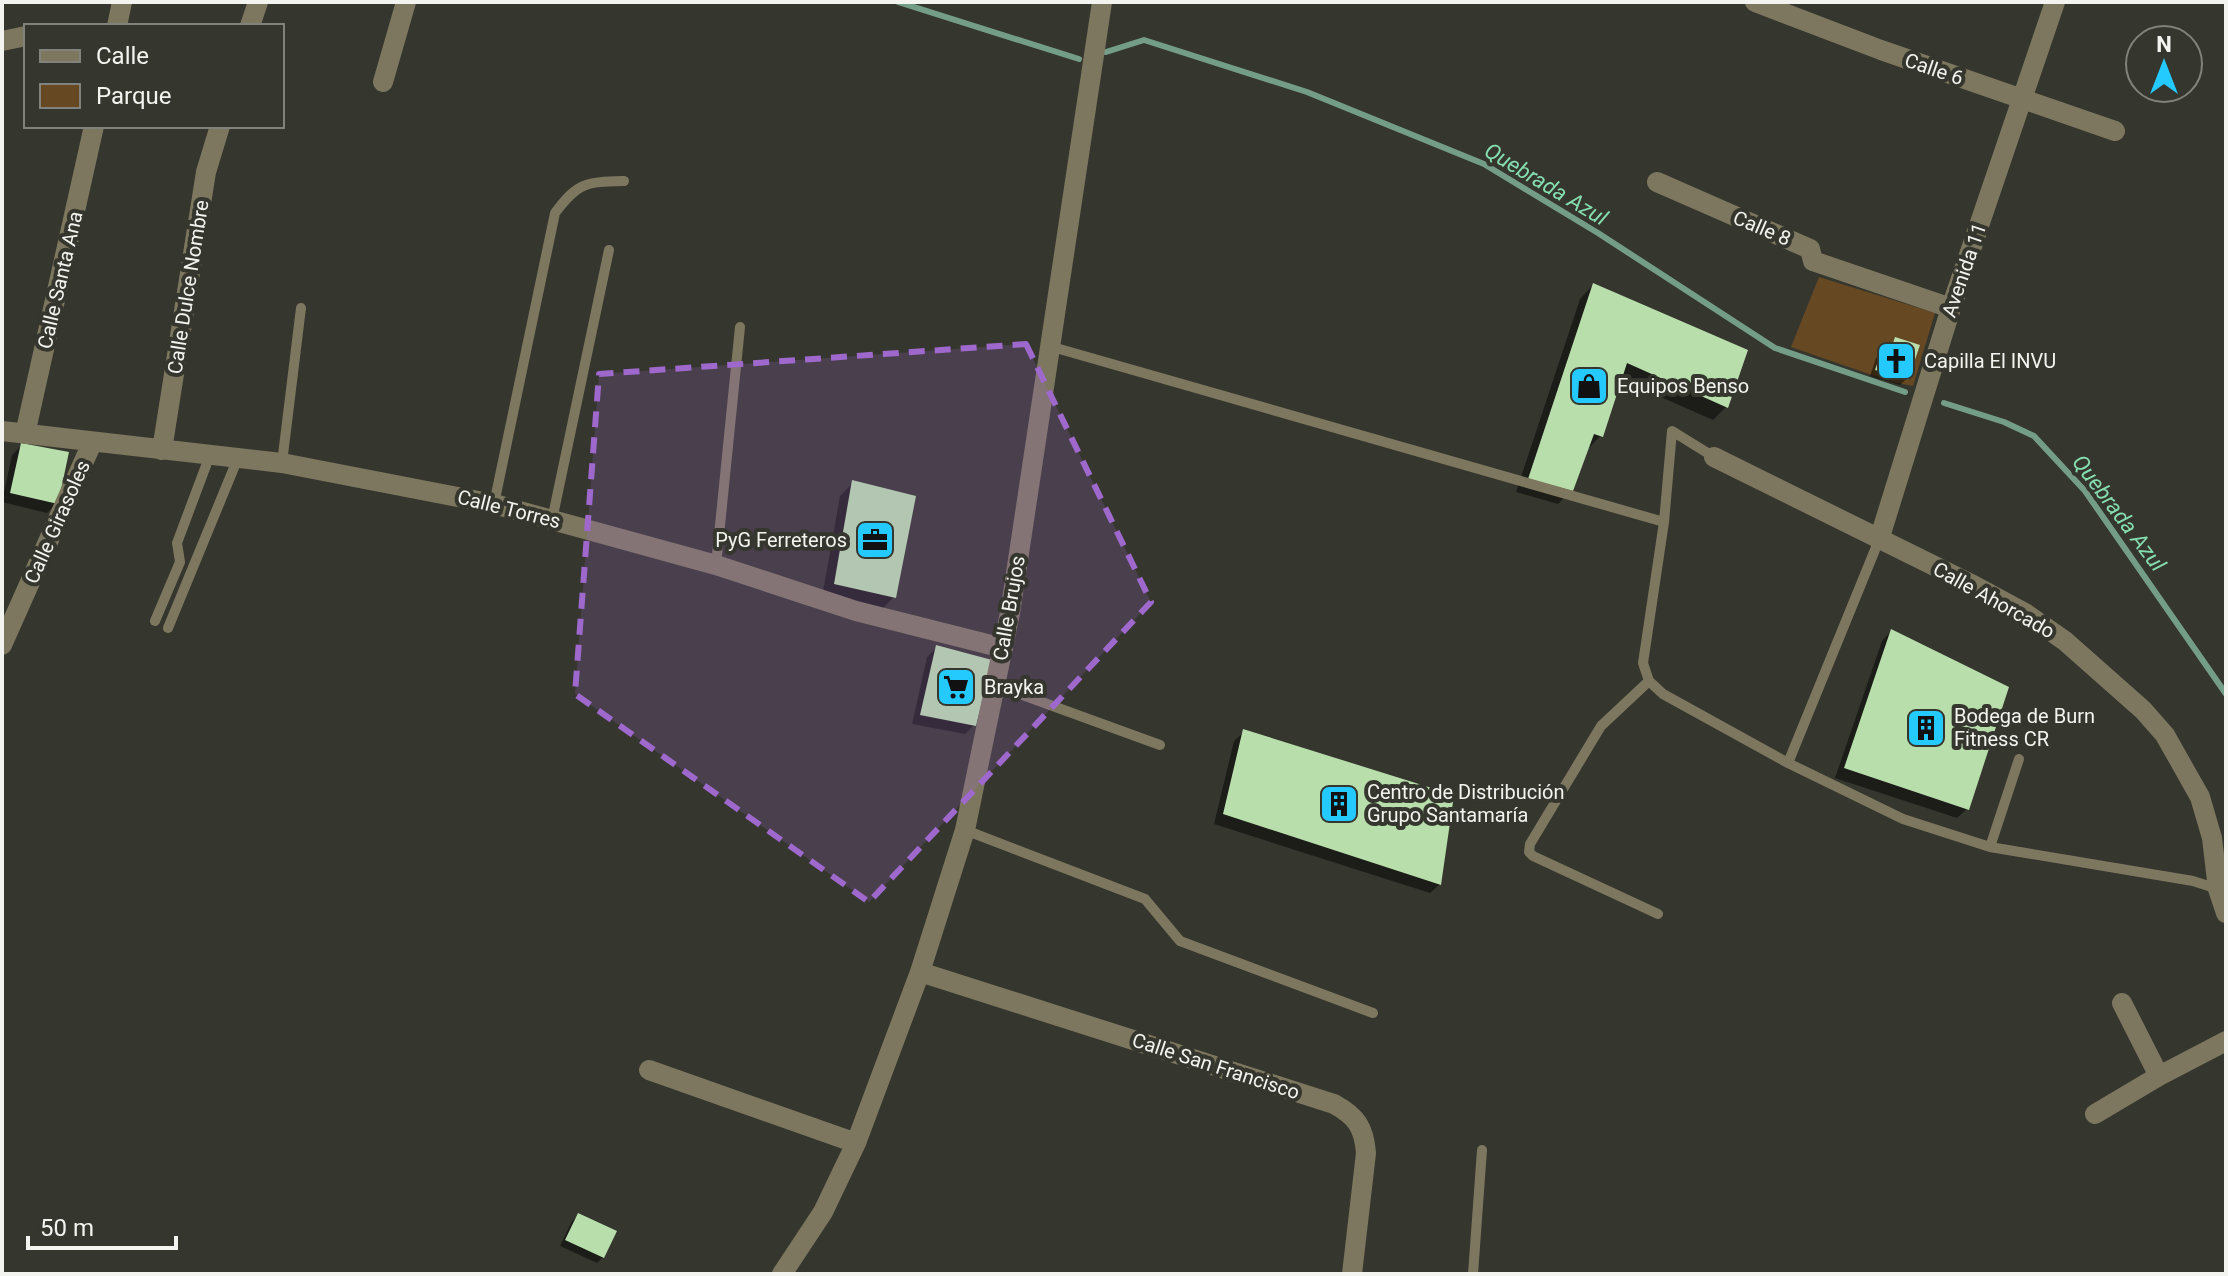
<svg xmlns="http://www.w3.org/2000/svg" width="2228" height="1276" font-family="Roboto,sans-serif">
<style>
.green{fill:#664922}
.shadow{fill:#0007}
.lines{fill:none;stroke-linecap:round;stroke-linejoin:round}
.stream{stroke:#749d87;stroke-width:6}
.building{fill:#b8deac}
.lane{stroke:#7d775f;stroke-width:10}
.street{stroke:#7d775f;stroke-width:20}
.marked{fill:#9f68cd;fill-opacity:0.2;stroke:#9f68cd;stroke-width:6;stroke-dasharray:16 10;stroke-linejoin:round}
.labels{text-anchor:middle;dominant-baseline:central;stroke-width:8;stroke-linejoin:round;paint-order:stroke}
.street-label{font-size:20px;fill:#f3f4ef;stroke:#35362e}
.poi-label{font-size:20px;fill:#f3f4ef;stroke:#35362e;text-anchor:start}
.water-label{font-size:22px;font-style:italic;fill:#85deb0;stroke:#35362e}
</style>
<rect width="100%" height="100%" fill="#35362e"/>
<path class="green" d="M1819,277l116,36 -22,73 -24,-5 -98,-34z"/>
<path class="shadow" d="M1593,285l133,122 -13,13 -93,-41 -19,56 -13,14 -17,41 -13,14 -42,-12 64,-193z
M1896,340l10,39 -6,6 -30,-9 6,-18 7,-6 4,1z
M22,445l34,58 -9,10 -45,-11 10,-47z
M853,483l41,114 -13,13 -59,-13 18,-101z
M1891,631l76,178 -10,9 -122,-40 47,-137z
M936,648l38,77 -9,9 -53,-10 15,-67z
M1244,732l196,152 -10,9 -216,-69 20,-83z
M578,1215l25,42 -6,6 -37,-17 12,-25z"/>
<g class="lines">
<path class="stream" d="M898,2l181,57
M1106,52l38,-12 163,52 177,72 114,69 177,115 130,44
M1944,403l60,19 30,14 51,55 141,203"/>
</g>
<path class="building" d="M1593,283l155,67 -20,58 -101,-45 -24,74 -9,-3 -21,57 -45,-12z
M1895,337l25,8 -12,35 -33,-10 7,-21 8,3z
M21,443l48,9 -11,52 -48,-11z
M852,480l64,16 -20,102 -62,-14z
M1891,629l118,58 -40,123 -125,-42z
M936,645l56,15 -16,66 -56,-11z
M1243,729l211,66 -13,90 -218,-71z
M578,1213l39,18 -13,27 -39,-18z"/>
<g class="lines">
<path class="lane" d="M1049,346l615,176
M1714,457l-42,-26 -8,91 -21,141 6,18 14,13 125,69 115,56 87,28 203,34 25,8
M282,463l19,-155
M494,504l61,-291c23,-31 31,-31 69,-32
M552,520l57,-270
M716,565l24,-238
M155,621l25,-59 -3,-19 33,-88
M168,628l70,-170
M1649,681l-48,45 -71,118 -1,8 4,4 125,58
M995,685l165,60
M1788,763l91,-223
M965,830l180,69 35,42 193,72
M1990,847l29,-88
M1473,1274l9,-124"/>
<path class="street" d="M1755,2l126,48 234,81
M117,26l5,-24
M250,26l8,-24
M2,41l24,-5
M383,82l23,-80
M1657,182l153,67 3,12 138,47
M2,431l280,32 212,41 222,61 140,46 147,37
M25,434l69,-308
M162,450l44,-278 14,-46
M1714,457l261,129 50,27 40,28 78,69 22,25 35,62 12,41 6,51 8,24
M1879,540l72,-232 104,-306
M2,645l90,-202
M920,972l414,132c22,12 30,23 32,49l-14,121
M2122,1003l37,73
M649,1070l207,73
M2095,1114l64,-38 67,-35
M782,1274l41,-62 33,-69 64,-171 45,-142 45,-217 92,-611"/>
</g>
<path class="marked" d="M1026,344l125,258 -282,300 -294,-208 24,-320z"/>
<defs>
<symbol id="church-square" viewBox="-11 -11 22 22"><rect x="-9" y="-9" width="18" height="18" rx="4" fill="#24c9fe" stroke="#35362e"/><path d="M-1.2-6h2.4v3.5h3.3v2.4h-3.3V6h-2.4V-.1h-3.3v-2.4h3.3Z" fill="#111"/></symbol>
<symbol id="shop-square" viewBox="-11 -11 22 22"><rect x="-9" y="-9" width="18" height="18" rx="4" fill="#24c9fe" stroke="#35362e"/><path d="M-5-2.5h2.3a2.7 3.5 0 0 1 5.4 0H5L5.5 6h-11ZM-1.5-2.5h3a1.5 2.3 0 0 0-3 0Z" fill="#111"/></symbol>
<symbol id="office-square" viewBox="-11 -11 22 22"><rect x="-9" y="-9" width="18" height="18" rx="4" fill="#24c9fe" stroke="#35362e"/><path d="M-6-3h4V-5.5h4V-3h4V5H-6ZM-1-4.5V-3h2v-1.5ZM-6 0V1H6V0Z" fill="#111"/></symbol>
<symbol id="supermarket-square" viewBox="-11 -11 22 22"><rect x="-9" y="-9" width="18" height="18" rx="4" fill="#24c9fe" stroke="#35362e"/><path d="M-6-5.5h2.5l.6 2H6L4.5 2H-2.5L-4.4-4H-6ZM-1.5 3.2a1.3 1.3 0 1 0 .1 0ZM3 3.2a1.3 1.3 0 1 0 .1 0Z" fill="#111"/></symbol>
<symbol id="building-square" viewBox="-11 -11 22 22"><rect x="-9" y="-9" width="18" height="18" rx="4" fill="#24c9fe" stroke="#35362e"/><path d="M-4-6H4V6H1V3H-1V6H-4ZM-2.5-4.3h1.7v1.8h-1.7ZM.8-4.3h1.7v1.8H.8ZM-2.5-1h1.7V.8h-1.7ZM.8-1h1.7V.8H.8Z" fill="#111"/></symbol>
</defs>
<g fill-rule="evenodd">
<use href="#church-square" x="1874" y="339" width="44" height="44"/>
<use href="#shop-square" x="1567" y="364" width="44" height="44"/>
<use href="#office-square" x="853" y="518" width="44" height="44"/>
<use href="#supermarket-square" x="934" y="665" width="44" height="44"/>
<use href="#building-square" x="1904" y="706" width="44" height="44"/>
<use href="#building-square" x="1317" y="782" width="44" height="44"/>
</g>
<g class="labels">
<g class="street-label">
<text transform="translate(1934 69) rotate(19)">Calle 6</text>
<text transform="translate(1762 228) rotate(23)">Calle 8</text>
<text transform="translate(1964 270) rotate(-71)">Avenida 11</text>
<text transform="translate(60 280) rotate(-77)">Calle Santa Ana</text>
<text transform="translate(188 287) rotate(-81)">Calle Dulce Nombre</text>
<text transform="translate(509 509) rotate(14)">Calle Torres</text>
<text transform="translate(57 522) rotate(-66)">Calle Girasoles</text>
<text transform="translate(1994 600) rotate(29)">Calle Ahorcado</text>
<text transform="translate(1009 608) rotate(-80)">Calle Brujos</text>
<text transform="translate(1216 1066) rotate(18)">Calle San Francisco</text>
</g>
<g class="poi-label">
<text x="1924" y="361">Capilla El INVU</text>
<text x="1617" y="386">Equipos Benso</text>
<text x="847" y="540" text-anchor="end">PyG Ferreteros</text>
<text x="984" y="687">Brayka</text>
<text x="1954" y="716">Bodega de Burn<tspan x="1954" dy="23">Fitness CR</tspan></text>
<text x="1367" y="792">Centro de Distribución<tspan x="1367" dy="23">Grupo Santamaría</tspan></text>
</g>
<g class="water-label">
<text transform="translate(1546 184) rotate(31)">Quebrada Azul</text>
<text transform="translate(2119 513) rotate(53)">Quebrada Azul</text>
</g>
</g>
<rect width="2228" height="1276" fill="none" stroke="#f3f4ef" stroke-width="8"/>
<rect x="24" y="24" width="260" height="104" fill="#35362e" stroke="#81827b" stroke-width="2"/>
<rect x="40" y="50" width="40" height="12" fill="#7d775f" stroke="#81827b" stroke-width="2"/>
<text x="96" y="64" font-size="24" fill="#f3f4ef">Calle</text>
<rect x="40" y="84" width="40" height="24" fill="#664922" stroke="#81827b" stroke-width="2"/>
<text x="96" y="104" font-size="24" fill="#f3f4ef">Parque</text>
<g transform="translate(2164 64)"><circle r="38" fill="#35362e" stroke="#81827b" stroke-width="2"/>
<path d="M0-6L14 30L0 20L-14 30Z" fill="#24c9fe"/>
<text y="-12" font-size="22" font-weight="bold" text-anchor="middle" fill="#f3f4ef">N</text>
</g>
<path d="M28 1236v12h148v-12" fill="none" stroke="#f3f4ef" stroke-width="4"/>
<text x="40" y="1236" font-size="24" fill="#f3f4ef" stroke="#35362e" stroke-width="6" paint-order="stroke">50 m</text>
</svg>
